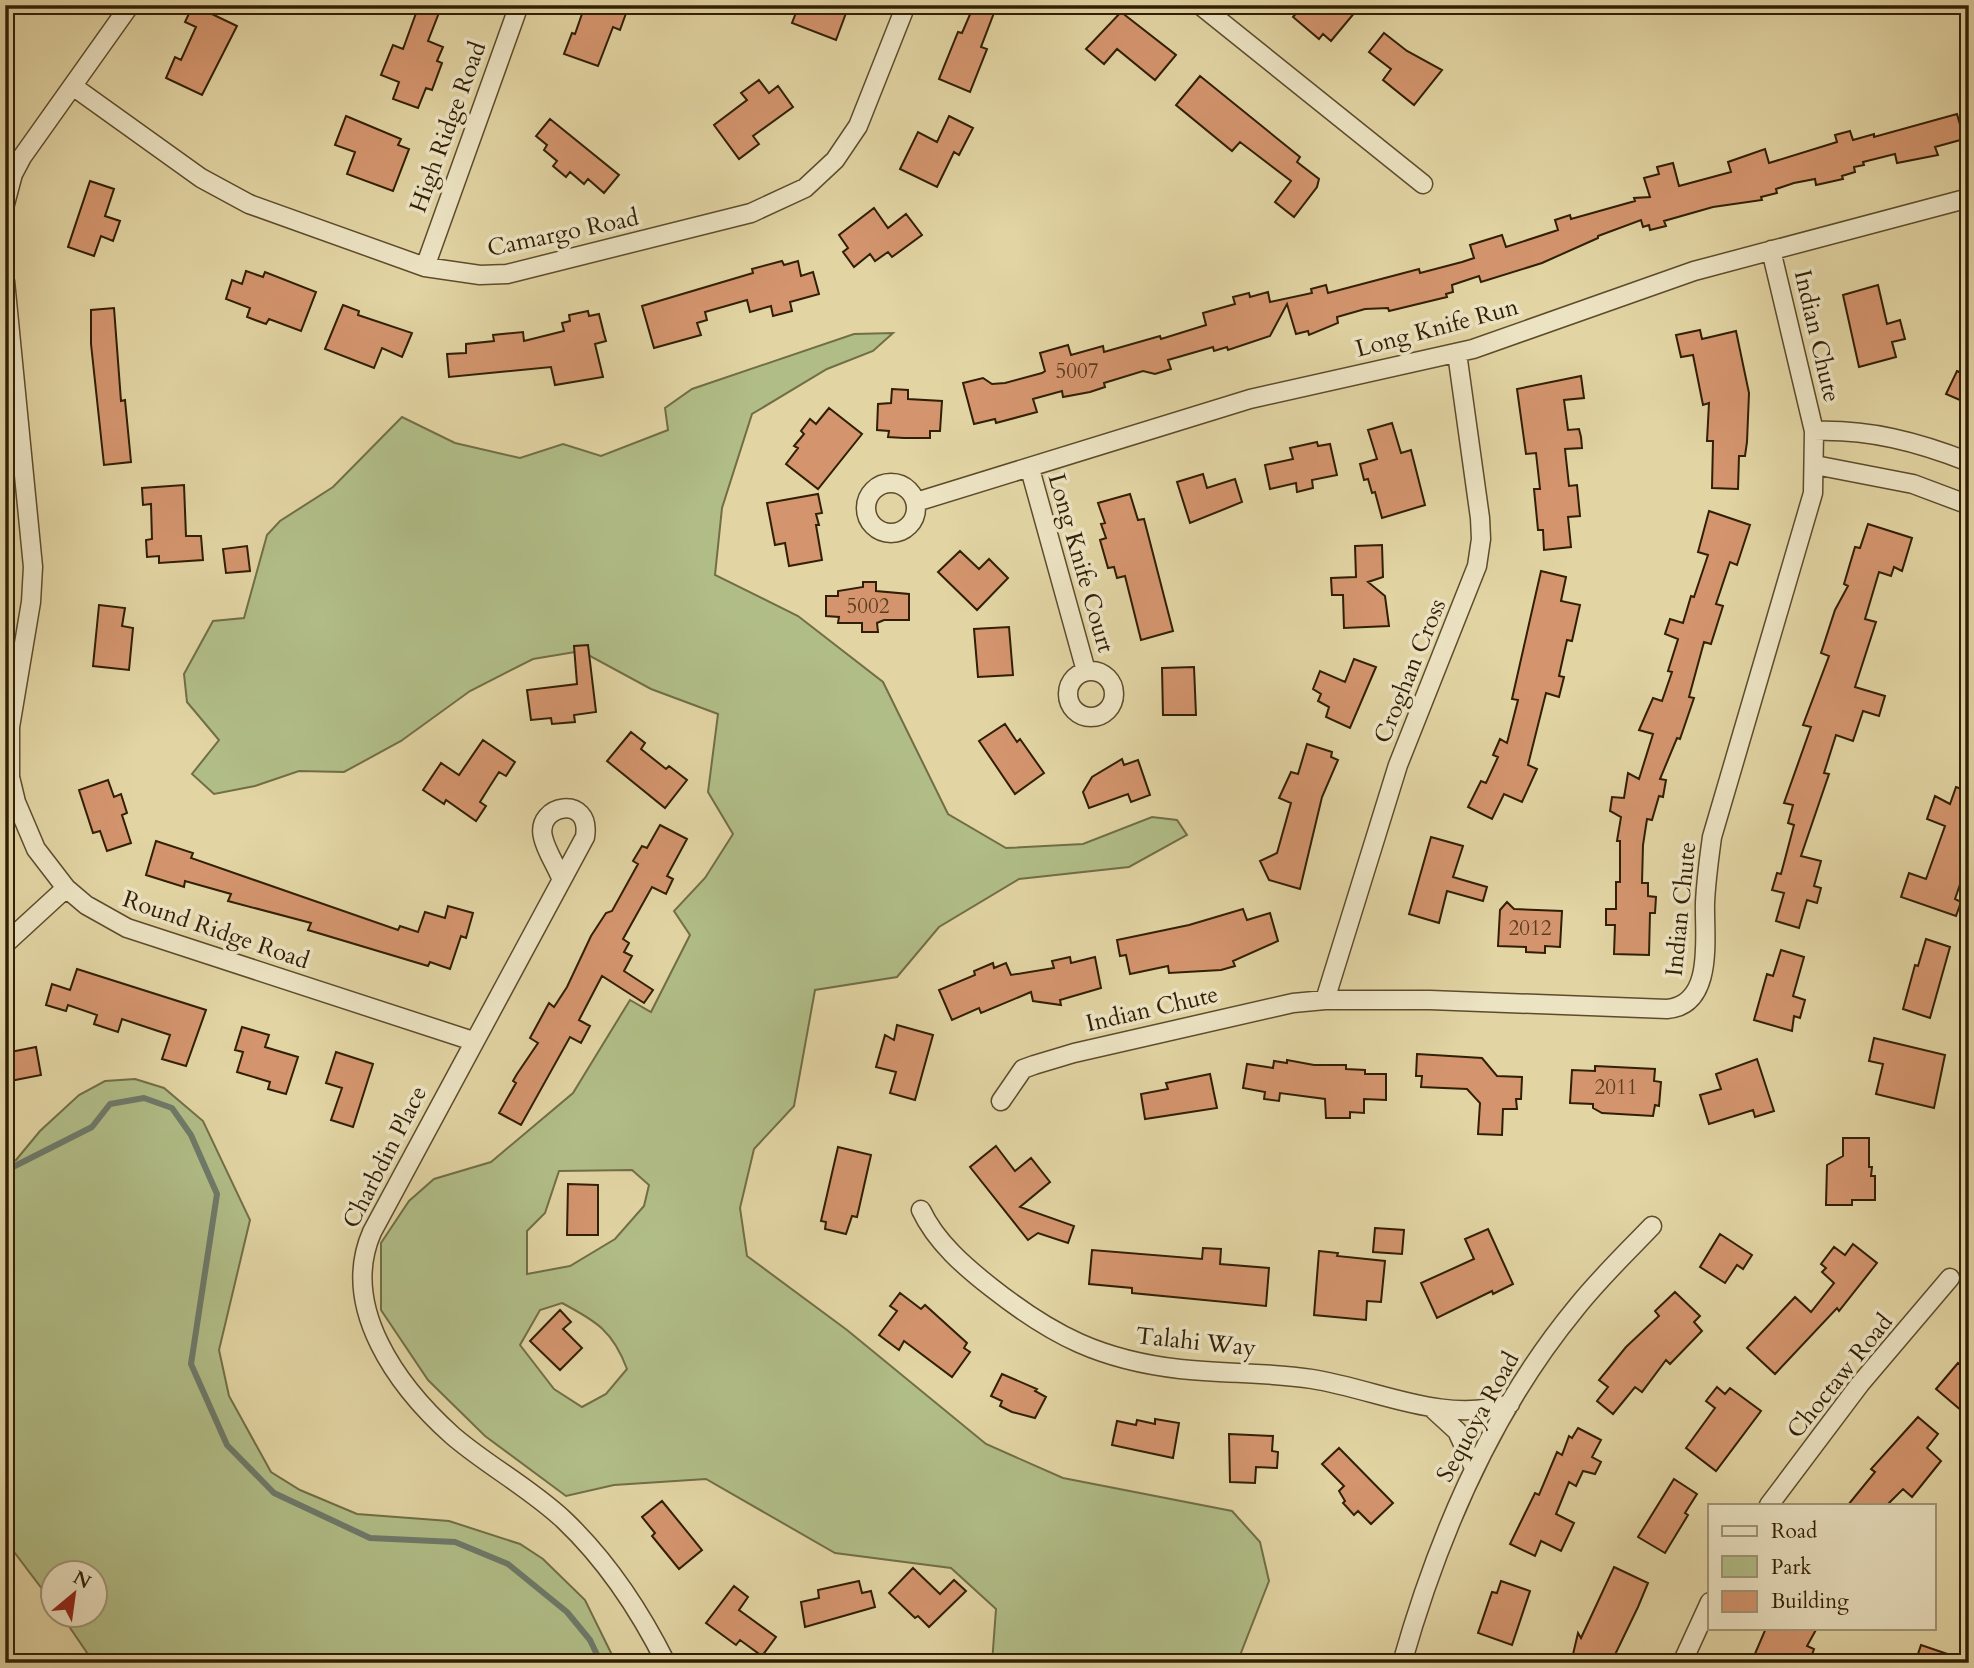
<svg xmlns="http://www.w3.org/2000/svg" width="1974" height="1668" font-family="Cardo,serif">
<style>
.green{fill:#b1bd87;stroke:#716e46;stroke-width:2;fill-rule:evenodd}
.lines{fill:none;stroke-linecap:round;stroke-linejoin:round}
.stream{stroke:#6e7a6a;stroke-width:6}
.building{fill:#d4956e;stroke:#311f05;stroke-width:2}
.street-casing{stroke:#5d4c2c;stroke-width:21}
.street{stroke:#ece3c3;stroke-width:18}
.labels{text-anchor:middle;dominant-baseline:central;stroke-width:7;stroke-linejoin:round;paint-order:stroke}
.number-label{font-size:21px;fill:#5a3c1f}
.street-label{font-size:24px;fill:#311f05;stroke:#ece3c3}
</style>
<rect width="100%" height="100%" fill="#e2d4a3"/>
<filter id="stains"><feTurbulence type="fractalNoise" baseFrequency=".00286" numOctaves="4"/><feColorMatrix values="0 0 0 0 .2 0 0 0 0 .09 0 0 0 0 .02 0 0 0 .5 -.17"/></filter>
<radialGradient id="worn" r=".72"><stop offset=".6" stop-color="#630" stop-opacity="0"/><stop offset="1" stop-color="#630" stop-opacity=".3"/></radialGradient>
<path class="green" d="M893,333l-20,18 -46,18 -75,45 -30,94 -7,67 83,41 85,66 65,132 58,34 77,-4 69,-27 25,3 10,15 -58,32 -110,12 -80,48 -42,50 -82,13 -21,116 -40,43 -14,59 7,48 100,74 139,114 77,34 169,33 28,31 9,39 -32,82h-245l4,-54 -45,-41 -116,-15 -129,-74 -92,6 -48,11 -81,-60 -57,-56 -47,-70v-67l28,-42 25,-22 57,-17 82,-69 57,-93 21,12 39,-77 -16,-24 31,-33 28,-44 -25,-42 10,-78 -67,-25 -70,-38 -48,8 -63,32 -69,50 -57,31 -45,-1 -44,15 -41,8 -22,-20 27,-34 -32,-38 -3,-28 29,-53 31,-3 23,-83 13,-14 53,-34 69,-70 53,26 65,15 43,-14 38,12 67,-26 -3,-22 27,-19 162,-55zM632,1170l17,15 -5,21 -29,33 -45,27 -43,8v-43l18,-18 14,-42zM562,1303c34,18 51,28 65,66l-21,25 -24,13 -28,-18 -34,-44 20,-35z
M135,1079l29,9 39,33 47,99 -31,130 10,46 42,76 29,18 57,24 92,7 71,23 23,15 42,41 31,63h-522l-32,-47h32v-42h-42v28l-47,-62v-377l11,-3 24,-29 39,-36 26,-14z"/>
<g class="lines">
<path class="stream" d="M5,1171l87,-44 18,-23 34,-6 28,10 19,27 26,59 -26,170 36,81 47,48 96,45 85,4 53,22 59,48 23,28 11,23"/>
</g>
<path class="building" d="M193,5l44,21 -35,69 -36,-17 9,-21 6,3 15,-33 -11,-5z
M419,5h23l-14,36 15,6 -6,14 5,2 -10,27 -6,-2 -8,20 -25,-9 6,-17 -18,-7 12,-30 10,4z
M589,5h40l-9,25 -7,-3 -15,39 -34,-12 8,-21 3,1 8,-23 3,1z
M799,5h50l-13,35 -44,-17z
M974,5h23l-16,42 6,2 -17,43 -31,-13 19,-47 4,1z
M1303,5h58l-30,36 -8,-7 -4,5 -26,-22z
M1121,12l55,43 -21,25 -38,-31 -13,15 -18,-15z
M1384,33l23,18 35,19 -28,35 -31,-25 8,-11 -22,-17z
M1200,76l100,81 -3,5 22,17 -2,8 -23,30 -19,-15 16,-21 -51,-39 -8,9 -56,-46z
M759,80l10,13 9,-7 15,21 -40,29 6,8 -20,15 -25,-34 33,-25 -6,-7z
M1957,114l7,25 -29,8 3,8 -41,8 -2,-9 -32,8 1,3 -10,2 1,5 -13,4 1,3 -27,6 -1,-6 -21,4 -18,6 1,4 -16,4 1,3 -49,7 -49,14 2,5 -16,4 -1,-5 -6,2 -2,-7 -43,16v2l-56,25 -61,19 -2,-6 -27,9 1,7 -7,2 1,3 -58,14 -1,-3 -23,1 -28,8 1,6 -29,12 -1,-4 -12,3 -9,-30 -17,32 -42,14 -1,-3 -13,4 -1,-4 -45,13 3,9 -16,5 -12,-3 -39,12 1,4 -15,5 -27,5 -1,-6 -29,8 4,13 -41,11 -1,-4 -21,5 -11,-41 20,-5 9,6 13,-1 37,-10 3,-2 -5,-18 28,-8 3,10 32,-9 1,6 56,-16 1,3 45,-14 -3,-12 32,-9 -2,-7 16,-4 1,4 18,-5 2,10 42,-9 -1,-4 15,-4 2,8 91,-24 1,4 42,-11 12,-4 -4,-13 32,-10 4,12 52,-17 -3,-10 15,-5 1,4 64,-18 -1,-3 16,-1 -6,-19 15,-4 -2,-7 16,-4 6,23 52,-14 -3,-10 37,-13 4,14 68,-21 -2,-7 15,-4 3,9 21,-6v3z
M346,116l55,23 -3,6 11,4 -16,42 -46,-17 8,-22 -20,-7z
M949,116l24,12 -14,27 -5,-3 -17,35 -37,-18 18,-37 19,10z
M550,119l69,56 -15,18 -16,-14 -4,5 -14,-12 -4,5 -13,-11 4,-5 -13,-11 3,-5 -11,-9z
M90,181l24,8 -9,27 15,5 -7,20 -12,-5 -7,20 -26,-9z
M874,208l14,20 18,-14 16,21 -30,22 -4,-5 -13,9 -5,-7 -16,13 -11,-15 5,-4 -9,-13z
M782,261l2,4 14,-4 3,15 12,-4 6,22 -29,8 2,9 -19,5 -2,-10 -21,6 -3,-12 -42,12 2,8 -10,3 4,12 -47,13 -12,-42 111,-33 -1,-4z
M246,271l17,6 2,-5 51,20 -15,39 -32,-12 -3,5 -19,-7 3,-9 -24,-9 6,-19 10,4z
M1878,285l9,39 13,-4 5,19 -13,3 4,15 -37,10 -16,-72z
M343,305l16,6 -1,4 54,18 -10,24 -20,-9 -8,20 -49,-19z
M114,308l7,93 4,-1 6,62 -27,3 -13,-121v-34z
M588,311l1,5 10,-2 5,20 2,7 -11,3 8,33 -48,8 -4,-18 -102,10 -2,-23 19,-1v-9l28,-3 -1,-6 30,-3 1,9 40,-10 -2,-8 8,-2 -1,-6z
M1700,330l2,9 34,-8 13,62 -2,49 -2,14h-6l-1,33 -26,-1 1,-47h-6l2,-38 -6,2 -10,-50 -12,2 -5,-22z
M1957,371l12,6v27l-23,-10z
M1581,376l3,22 -20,2 4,30 11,-1 2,8 1,11 -17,1 4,37 8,-1 3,31 -12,1 3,30 -27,3 -1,-20h-5l-4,-41h6l-4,-36 -10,1 -9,-65z
M892,389l16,1v9l34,2 -2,30h-10v7h-26l-16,-1 1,-6 -12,-1 1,-26 13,-1z
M829,408l33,26 -44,55 -32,-25 12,-16 -4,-2 10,-12 -3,-3 9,-12 6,5z
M1392,423l9,30 10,-3 14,55 -43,13 -7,-26 -3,1 -4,-14 -4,1 -4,-16 17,-5 -9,-29z
M1317,442l1,4 12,-2 7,31 -25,5 1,8 -16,4 -1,-9 -26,6 -5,-24 28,-6 -3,-11z
M1203,474l4,14 28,-9 7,23 -52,21 -13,-41z
M184,485l2,51h15l2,24 -44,3v-7l-12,1 -1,-17 6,-1 -1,-35 -8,1 -1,-17z
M818,494l4,19 -6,1 3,11h-3l6,35 -33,6 -4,-23 -10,2 -8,-42z
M1130,494l8,26 6,-1 29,112 -32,9 -16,-64 -8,2 -3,-11 -6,1 -8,-28 6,-2 -5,-14 4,-1 -7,-20z
M1709,511l41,14 -13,40 -7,-3 -14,42 7,2 -12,38 -7,-2 -15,55 5,1 -14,41 -3,-1 -17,41 6,1 -3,17 -4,-1 -7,24 -5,-1 -4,26 -1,38h6v13l8,1 -1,16h-5l-1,42 -35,-1 1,-29h-9v-16h10v-27h4v-41h-3l4,-24 -11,-6 2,-14 12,1 4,-25 11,6 14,-45 -14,-4 14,-32 9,3 10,-29 -4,-1 10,-32 -13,-5 5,-15 13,4 8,-27 3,1 14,-42 -10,-3z
M1868,524l44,14 -10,33 -8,-4 -3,9 -12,-4 -14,47 11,3 -21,65 30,9 -6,20 -16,-5 -10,30 -17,-6 -12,38 5,1 -28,82 20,5 -7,25 7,2 -4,15 -10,-3 -8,28 -23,-7 8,-28 -12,-3 5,-17 4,1 13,-49 -6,-2 5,-18 -9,-2 27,-76 -8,-2 26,-69 -8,-3 14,-43 13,-24 -4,-2 11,-37 5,1z
M1382,545l1,32 -15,5 17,14 4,30 -45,2 -1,-33h-11l-1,-17 25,-1 -1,-31z
M247,546l3,25 -24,2 -3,-24z
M960,551l19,18 10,-10 19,19 -31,32 -39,-38z
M1541,571l25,6 -5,24 19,4 -8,36 -5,-1 -8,36 5,1 -5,20 -13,-4 -18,72 9,4 -15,33 -18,-8 -12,25 -24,-12 13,-26 5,2 12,-26 -5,-2 7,-16 7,4 11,-43 -6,-1z
M863,582h13v9l33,3v26h-25l-7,3 1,9h-16v-9h-24l1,-6 -13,-1v-20h12v-5l25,-4z
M99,605l26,3 -3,18 11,2 -4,42 -36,-4z
M1009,627l4,48 -35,2 -4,-48z
M588,645l8,67 -22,3 1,7 -23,2 -1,-6 -20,2 -4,-30 50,-6 -3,-38z
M1354,659l22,8 -26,61 -24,-11 3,-10 -11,-6 3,-7 -8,-5 7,-18 25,11z
M1194,667l2,48h-33l-1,-47z
M1005,724l12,18 3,-3 24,34 -29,21 -36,-53z
M631,732l14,11 -4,6 25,20 3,-3 18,14 -22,28 -58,-47z
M483,740l32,22 -9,14 -7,-4 -9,14 -10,16 6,4 -10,15 -30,-21 -2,4 -21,-14 18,-27 18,12z
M1307,744l25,8 -1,5 7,3 -16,37 -22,92 -31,-9 -9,-19 17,-8 14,-50 -12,-5 12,-26 7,2z
M1122,759l2,6 14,-5 12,35 -19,7 -3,-8 -39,14 -6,-16 9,-15z
M108,780l6,17 7,-3 6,19 -5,2 9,28 -24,8 -7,-20 -7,2 -14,-43z
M1956,787l13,5v76l-3,-1 -11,32 6,3 -5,14 -55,-19 8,-24 17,6 19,-53 -18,-7 8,-23 15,8z
M660,825l27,14 -20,37 6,3 -7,15 -14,-7 -29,52 6,4 -5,9 8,4 -8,15 29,19 -9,13 -42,-27 -23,44 11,6 -9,17 -11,-6 -49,88 -22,-12 17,-30 -3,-2 4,-7 21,-31 -8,-5 19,-35 5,4 13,-20 24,-51 15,-23 6,-2 26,-47 -5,-3 9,-15 5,2z
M1431,837l32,9 -10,31 34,10 -4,14 -36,-10 -8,32 -30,-9z
M156,841l37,12 -2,5 207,72 2,-4 18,6 7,-20 20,6 3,-12 25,7 -7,25 -5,-2 -11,33 -20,-7 -2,4 -120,-36 3,-7 -83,-22 3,-7 -46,-13 -1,6 -38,-12z
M1507,902l7,7 48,2 -2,36 -15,-1v7l-19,-1v-5l-28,-1 2,-36z
M1243,909l4,11 23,-7 8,28 -45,20 2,5 -14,4 -52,3 -1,-7 -38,8 -4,-19 -6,1 -3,-16 72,-15z
M1926,939l24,8 -20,71 -27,-9 12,-44 3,1z
M1781,950l23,7 -11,39 12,4 -5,18 -6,-2 -2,15 -38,-11 13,-46 6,2z
M1070,957l1,6 24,-6 6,31 -41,12 1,5 -28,-4 -2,-9 -50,21 -2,-5 -27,12 -13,-30 36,-15 -1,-4 19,-8 1,5 12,-5 5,12 43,-7 -2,-7z
M77,969l129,41 -20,56 -24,-7 8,-24 -48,-16 -4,13 -24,-8 3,-9 -29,-10 -2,6 -20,-6 6,-21 18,6z
M897,1025l36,10 -18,65 -25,-7 6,-21 -20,-5 9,-32 9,5z
M242,1027l27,8 -4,12 33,10 -12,37 -18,-5 2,-7 -33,-10 6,-20 -8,-2z
M1874,1038l71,17 -11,53 -58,-14 7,-30 -14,-3z
M36,1047l5,28 -36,7v-29z
M336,1052l37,12 -20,63 -22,-7 11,-32 -16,-5z
M1417,1054l65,4 15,18 25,1 -1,22h-5l1,10h-14l-1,26 -24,-1 2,-31 -13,-14 -46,-2 1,-11h-6z
M1757,1059l17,52 -19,6 -2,-7 -44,14 -9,-29 21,-6 -5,-15z
M1287,1060l27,5h32v4l19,1v4h21v26l-22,-1v14l-14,-1v6h-24l-1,-19 -45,-6 -1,8 -15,-2 1,-7 -22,-4 4,-24 26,4 1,-7 13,2z
M1595,1066l60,3 -1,12 7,1 -2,24 -4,-1 -2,11 -51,-3 -9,-5v-4l-23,-1 2,-33 23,1z
M1210,1074l7,34 -72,11 -4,-25 27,-5 -2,-6z
M1843,1138h26v29h3l-1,9h4v24h-23v5h-26l1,-40 16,-9z
M996,1146l19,25 16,-13 19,24 -30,25 54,19 -6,17 -30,-10 -10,7 -58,-73z
M838,1147l33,8 -14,62 -5,-1 -6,18 -21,-5 1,-7 -5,-1z
M568,1184l30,1v50h-31z
M1375,1228l29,2 -2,24 -29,-2z
M1488,1229l25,55 -20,10 -1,-3 -55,27 -16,-35 53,-24 -9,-20z
M1720,1234l32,21 -9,14 -6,-4 -12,18 -25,-16z
M1853,1244l24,19 -38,48 -2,-3 -62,66 -28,-26 48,-51 16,15 23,-29 -12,-11 4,-4 -5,-4 13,-17 11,8z
M1203,1248l18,1 -1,15 49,4 -3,38 -134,-13v-5l-43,-4 3,-34 110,9z
M1319,1251l19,2 -1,3 48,5 -4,41 -14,-1 -1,19 -52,-5z
M1675,1292l25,24 -6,6 8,9 -32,33 -4,-4 -24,32 -7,-5 -22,27 -16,-13 11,-14 -9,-7 27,-33 33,-31 -4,-5z
M900,1293l21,16 4,-4 42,38 -3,5 6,4 -18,25 -48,-36 -5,9 -20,-15 18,-24 -7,-5z
M560,1310l11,12 -8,7 19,19 -22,22 -30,-29z
M1958,1363l11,9v45l-33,-28z
M1002,1374l35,15 -2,2 11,6 -11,21 -23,-6 -12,-6 2,-5 -11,-5z
M1717,1387l8,7 5,-6 31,23 -45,60 -30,-23 29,-40 -9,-7z
M1918,1417l20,17 -11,14 14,13 -29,36 -9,-8 -16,16h-39l27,-33 -4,-3z
M1155,1419l24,4 -6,35 -61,-13 5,-24 19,4 1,-5 18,4z
M1578,1428l23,12 -9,17 9,5 -6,12 -12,-3 -7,15 -7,-4 -13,32 18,9 -13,28 -20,-10 -6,15 -25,-12 25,-51 4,2 18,-43 5,3 7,-19 3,2z
M1229,1434l44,2 -1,15 6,1 -1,16 -21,-1 -1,16 -25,-1z
M1339,1448l54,55 -22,21 -13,-13 -4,4 -11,-12 2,-2 -6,-10 5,-5 -22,-22z
M1674,1479l23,15 -12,19 3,2 -23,38 -27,-16z
M662,1501l40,49 -23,19 -27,-33 3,-3 -13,-16z
M1614,1567l34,16 -10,24 -27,56h-40l7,-30 3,5z
M913,1568l27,26 14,-14 12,11 -37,36 -11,-11 -3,2 -26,-25z
M859,1581l3,12 9,-2 4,16 -70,20 -4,-25 18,-4 -1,-8z
M1501,1581l29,10 -18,54 -34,-12 14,-41 5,1z
M734,1586l14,11 -9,13 37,27 -14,19 -22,-16 -4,5 -30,-22z
M1766,1628h51l-10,18 7,3 -5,14h-41l-14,-7z
M1921,1645l44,15v3h-50z"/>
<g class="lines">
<defs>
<path id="street" d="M1200,5l223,179
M74,87l127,91 48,26 176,63 55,8 27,-1 244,-61 54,-25 30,-28 23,-34 48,-121
M5,204l8,-30 9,-17 108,-152
M425,267l94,-262
M5,281l28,286 -2,35 -21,125v50l6,25 20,47 30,39 20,17 41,23 346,113
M1814,431c55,-2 104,11 155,31
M1815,465l98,19 56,21
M1030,469l56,202
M866 508a25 25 0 1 1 50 0a25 25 0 1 1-50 0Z
M916,502l334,-103 223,-50 221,-78 275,-73
M1068 694a23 23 0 1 1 46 0a23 23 0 1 1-46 0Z
M561,878c-5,-13 -15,-27 -18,-41 -8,-33 49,-43 42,0l-213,395c-33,75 26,155 81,204 35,30 77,52 111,84 42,40 76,91 102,143
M5,944l61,-56
M1325,1000l73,-235 79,-199 4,-27 -1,-21 -23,-165
M1001,1101l22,-32 11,-4 40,-12 219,-50 32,-3h105l237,9c48,-4 37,-73 38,-106 1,-23 4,-44 7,-66l101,-344 1,-62 -43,-181
M921,1210c15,32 44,57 71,78 61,48 109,72 188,81 44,5 88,3 132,10 68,11 129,45 198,25
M1433,1409l24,22 17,37
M1769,1505l91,-121 90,-106
M1402,1663c36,-127 90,-253 174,-355 23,-29 50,-55 76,-82
M1682,1663l28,-61"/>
</defs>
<use href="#street" class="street-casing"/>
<use href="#street" class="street"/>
</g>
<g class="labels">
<g class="number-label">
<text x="1077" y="371">5007</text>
<text x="868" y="606">5002</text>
<text x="1530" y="928">2012</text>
<text x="1616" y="1087">2011</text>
</g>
<g class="street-label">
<text transform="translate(448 127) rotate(-70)">High Ridge Road</text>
<text transform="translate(563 233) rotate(-12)">Camargo Road</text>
<text transform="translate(1437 328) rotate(-15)">Long Knife Run</text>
<text transform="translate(1817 336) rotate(77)">Indian Chute</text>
<text transform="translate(1081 563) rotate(74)">Long Knife Court</text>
<text transform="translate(1410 671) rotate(-68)">Croghan Cross</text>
<text transform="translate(1681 909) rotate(-84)">Indian Chute</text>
<text transform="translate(216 930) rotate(19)">Round Ridge Road</text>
<text transform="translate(1152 1009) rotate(-13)">Indian Chute</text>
<text transform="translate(385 1157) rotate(-63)">Charbdin Place</text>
<text transform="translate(1196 1342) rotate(6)">Talahi Way</text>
<text transform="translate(1840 1376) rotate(-51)">Choctaw Road</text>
<text transform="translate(1478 1417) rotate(-61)">Sequoya Road</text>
</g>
</g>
<rect width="1974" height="1668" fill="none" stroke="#e2d4a3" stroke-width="28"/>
<rect x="7" y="7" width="1960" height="1654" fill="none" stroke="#311f05" stroke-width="3.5"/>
<rect x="14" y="14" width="1946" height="1640" fill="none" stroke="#311f05" stroke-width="2"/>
<rect x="1708" y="1504" width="228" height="126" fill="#ece3c3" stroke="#a19577" stroke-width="2"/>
<rect x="1722" y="1526" width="35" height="10" fill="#ece3c3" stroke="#a19577" stroke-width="2"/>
<text x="1771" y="1538" font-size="21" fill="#311f05">Road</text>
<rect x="1722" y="1556" width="35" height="21" fill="#b1bd87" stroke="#a19577" stroke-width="2"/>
<text x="1771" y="1574" font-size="21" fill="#311f05">Park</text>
<rect x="1722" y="1591" width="35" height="21" fill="#d4956e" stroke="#a19577" stroke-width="2"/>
<text x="1771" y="1608" font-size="21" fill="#311f05">Building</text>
<g transform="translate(74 1594) rotate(29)"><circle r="33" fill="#ece3c3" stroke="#a19577" stroke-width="2"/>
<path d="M0-5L12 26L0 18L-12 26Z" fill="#8f2418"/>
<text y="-10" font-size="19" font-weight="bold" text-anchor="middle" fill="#311f05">N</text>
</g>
<rect width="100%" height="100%" filter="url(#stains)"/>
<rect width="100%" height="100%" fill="url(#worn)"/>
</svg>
